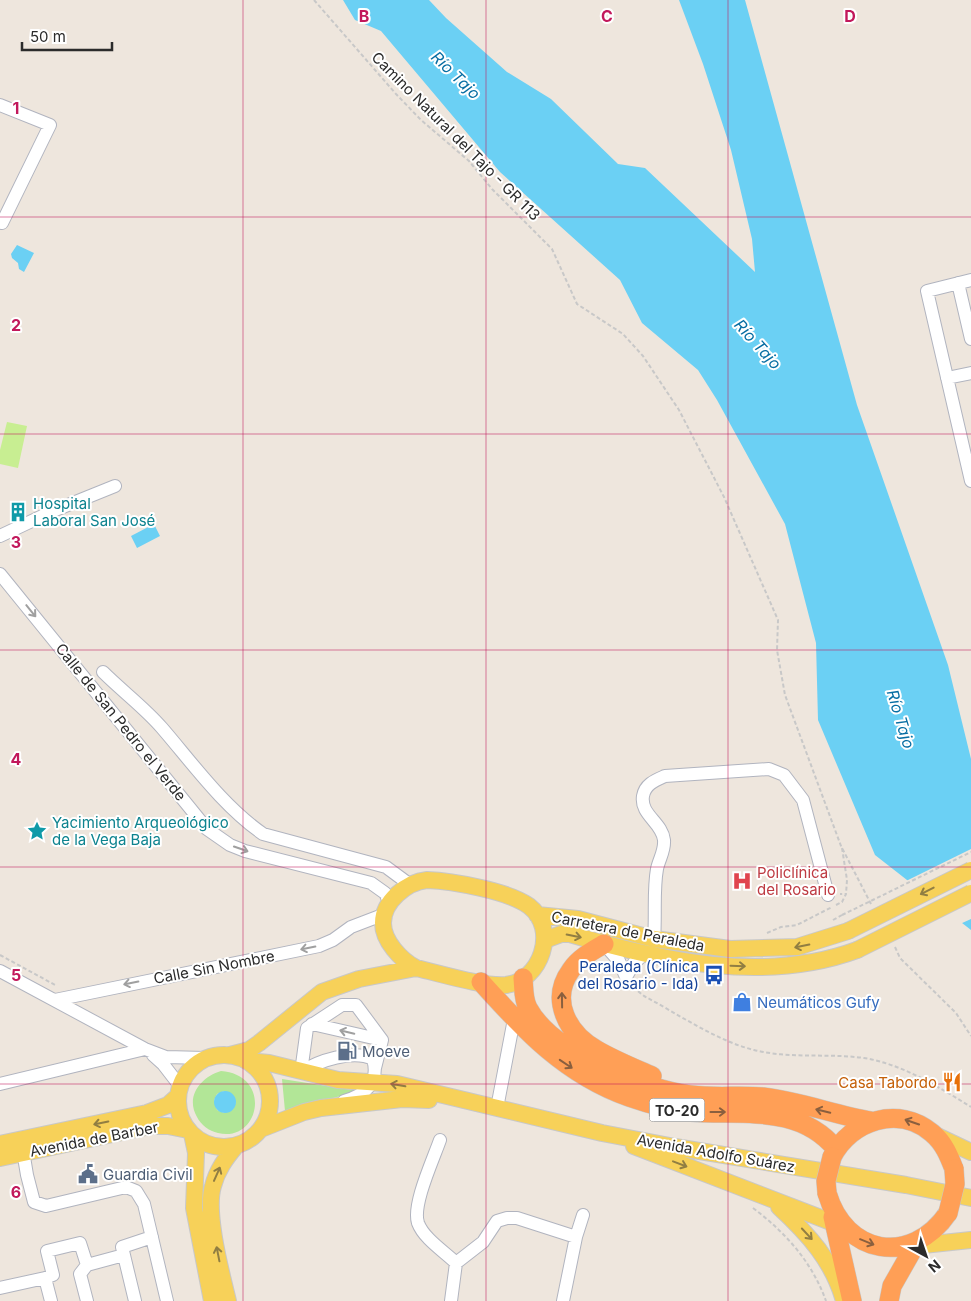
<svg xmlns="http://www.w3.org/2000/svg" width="971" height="1301" font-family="Inter,sans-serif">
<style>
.green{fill:#b2e697;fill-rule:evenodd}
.pitch{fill:#c8ee92}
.water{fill:#6bd0f4}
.pier{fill:#eee6dd}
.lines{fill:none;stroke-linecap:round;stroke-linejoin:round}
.minor-casing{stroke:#b1b4bf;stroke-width:14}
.major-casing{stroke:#c8c8c8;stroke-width:18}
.highway-casing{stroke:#c8c8c8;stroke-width:20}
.path{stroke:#c8c8c8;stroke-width:2;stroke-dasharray:4 2.5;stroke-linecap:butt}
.minor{stroke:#fff;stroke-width:12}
.major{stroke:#f7d159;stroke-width:16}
.highway{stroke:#ff9f56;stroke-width:19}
.major-bridge-casing{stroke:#c8c8c8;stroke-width:18;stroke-linecap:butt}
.highway-bridge-casing{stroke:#c8c8c8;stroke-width:20;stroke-linecap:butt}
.path-bridge{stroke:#c8c8c8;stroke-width:2;stroke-dasharray:4 2.5;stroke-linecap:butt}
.major-bridge{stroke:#f7d159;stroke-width:16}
.highway-bridge{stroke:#ff9f56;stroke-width:19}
.oneway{stroke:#a0a0a0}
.oneway2{stroke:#917e42}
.oneway3{stroke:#8a5f3e}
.grid{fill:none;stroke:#c2185b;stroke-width:1;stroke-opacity:0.55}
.labels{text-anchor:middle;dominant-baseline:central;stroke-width:4;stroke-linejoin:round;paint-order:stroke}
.shield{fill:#fff;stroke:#6b6b6b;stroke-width:1}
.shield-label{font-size:14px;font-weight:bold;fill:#2b2b2b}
.street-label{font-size:15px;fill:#2b2b2b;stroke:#fff}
.culture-label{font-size:15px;fill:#0d838f;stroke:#fff;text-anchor:start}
.health-label{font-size:15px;fill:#be3a42;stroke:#fff;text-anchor:start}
.transit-label{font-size:15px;fill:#164399;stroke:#fff;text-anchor:end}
.shop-label{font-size:15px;fill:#366cbe;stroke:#fff;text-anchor:start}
.service-label{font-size:15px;fill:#4e5e75;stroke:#fff;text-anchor:start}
.food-label{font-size:15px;fill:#c56008;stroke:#fff;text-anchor:end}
.water-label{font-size:16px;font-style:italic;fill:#076ea3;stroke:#fff}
.grid-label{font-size:16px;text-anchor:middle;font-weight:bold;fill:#c2185b;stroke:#fff;stroke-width:4;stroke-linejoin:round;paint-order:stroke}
</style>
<rect width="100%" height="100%" fill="#eee6dd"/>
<path class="green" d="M221,1071c52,4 39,72 -3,62 -9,-2 -17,-8 -21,-16 -12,-21 4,-40 24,-46zM224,1091l12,11 -3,7 -9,4 -7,-3 -3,-10 3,-6z
M282,1079l77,12 -74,20z"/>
<path class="pitch" d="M7,422l20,4 -9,42 -18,-4v-14z"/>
<path class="water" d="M343,0h86l17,18 61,54 44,27 67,65 27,4 110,104 -3,-33 -21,-89 -28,-86 -24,-64h66l112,405 91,260 23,94v171l-96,-75 -57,-135 -2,-77 -31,-119 -68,-124 -19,-30 -56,-47 -22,-43 -120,-108 -119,-141 -26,-11z
M17,245l17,8 -10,19 -5,-3 -1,-6 -6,-5 -1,-4z
M154,524l6,12 -23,12 -6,-12z
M214 1102a11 11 0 1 1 22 0a11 11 0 1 1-22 0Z"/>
<path class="pier" d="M971,849v70l-11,5 -54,-43z"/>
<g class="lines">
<defs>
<path id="minor" d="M0,105l50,20 -48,98 -2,-1
M971,280l-44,11 44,190
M958,283l13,56
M947,378l24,-5
M0,536l53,-25 62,-25
M0,574l207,255 23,16 15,6 126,32 14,10 5,10
M103,672c19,19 42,36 59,56 31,36 61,78 101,106l123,33 23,17
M654,939c2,-22 -1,-48 3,-70 2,-10 8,-18 7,-29 -2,-18 -24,-25 -21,-44 2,-12 13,-16 22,-20l104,-7 15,6 19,25 25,95
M604,944l15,17 7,16
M0,971l145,78 21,8 39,1
M626,977l8,-14 10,-9
M55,1000l264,-54 14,-6 18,-13 34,-13
M312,1024l70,16
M153,1055l10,9 17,22
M301,1072l6,-44 35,-23h14l26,35 -7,28
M301,1072c17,-11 52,-23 72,-13 7,24 -8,36 -29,42
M0,1084l145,-35
M497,1108l17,-89
M440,1140c-7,20 -28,65 -22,83 6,16 27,29 38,40
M22,1145l5,30 7,27 12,4 80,-19 10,4 8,13 23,97
M0,1288l45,-10
M51,1301l-6,-23 8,-3 -6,-24 33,-8 7,22
M87,1301l-7,-27 7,-9 37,-10
M135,1301l-13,-54 30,-10
M451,1301l5,-38 27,-21 14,-21 10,-3h10l59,19
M563,1301l13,-64 7,-22"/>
<path id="major" d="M427,880c25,1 82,11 102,26 30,23 12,75 -23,79 -23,2 -67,-12 -90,-17 -15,-8 -33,-27 -33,-45 0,-22 24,-41 44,-43z
M537,915l41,4 76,20 76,10 67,-2 51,-16
M545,940l16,-6h9c91,27 195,50 287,16
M178 1101a46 46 0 1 1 92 0a46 46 0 1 1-92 0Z
M230,1055l19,-5 10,-7 63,-51 37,-13 57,-11
M249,1061l20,2 69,17 59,4 205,49 73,14 231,38 65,13
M261,1129l43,-17 17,-4 81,-9 27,1
M192,1134l4,19 -2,55 18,93
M935,1135l36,17
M0,1144l147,-31 21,-8 10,-9
M634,1146l210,81
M0,1158l150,-32h18l20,4
M779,1207c29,27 54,54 65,94
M914,1246l57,-6
M228,1301c-7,-29 -23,-88 -15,-115 4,-16 13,-28 23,-40"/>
<path id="highway" d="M604,944c-12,7 -25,14 -33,26 -22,30 -3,64 26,80 17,10 37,18 55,26
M523,978c1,10 0,21 5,30 24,45 115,81 163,87 24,3 48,0 72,2 36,4 72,18 108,24
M481,982c43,48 85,93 148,115 20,7 41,13 62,15 52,4 108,-8 145,37
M832,1157c19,-37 67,-52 100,-24 12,10 17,23 22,36
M827,1193c18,62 84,74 121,20
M833,1217l19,84
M889,1301l3,-15 25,-44"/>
</defs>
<use href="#minor" class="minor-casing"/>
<use href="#major" class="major-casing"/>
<use href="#highway" class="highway-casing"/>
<path class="path" d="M314,0l82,94 25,26 48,41 23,28 60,60 25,55 46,30 20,22 36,54 45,87 54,123 -1,30 8,45 56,151 30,58
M842,848l5,32 -1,14
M836,905l6,-3 4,-8h-6
M833,920l9,-5
M767,933l14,-6 16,-2 35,-18
M895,947l5,11 56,55 15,23
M0,955l57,31
M633,987l11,9c34,18 73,45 110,54 36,9 73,3 110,8 38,6 75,29 107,49
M753,1208c33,25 59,54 73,93"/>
<use href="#minor" class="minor"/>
<use href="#major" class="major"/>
<use href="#highway" class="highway"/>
<defs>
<path id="major-bridge" d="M848,931l123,-61
M857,950l114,-57"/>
<path id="highway-bridge" d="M827,1193l-1,-12 6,-24
M948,1213l7,-29 -1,-15"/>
</defs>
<use href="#major-bridge" class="major-bridge-casing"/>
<use href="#highway-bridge" class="highway-bridge-casing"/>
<path class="path-bridge" d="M842,915l129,-63"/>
<use href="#major-bridge" class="major-bridge"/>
<use href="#highway-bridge" class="highway-bridge"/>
</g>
<defs><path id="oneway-shaft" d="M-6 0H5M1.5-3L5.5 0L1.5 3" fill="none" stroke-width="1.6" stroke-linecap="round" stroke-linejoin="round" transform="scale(1.25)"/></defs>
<g class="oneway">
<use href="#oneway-shaft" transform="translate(31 611) rotate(51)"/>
<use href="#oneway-shaft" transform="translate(241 849) rotate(19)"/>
<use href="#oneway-shaft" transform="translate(308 948) rotate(169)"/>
<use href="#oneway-shaft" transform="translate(131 983) rotate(169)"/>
<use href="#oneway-shaft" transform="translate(347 1032) rotate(-167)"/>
</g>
<g class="oneway2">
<use href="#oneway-shaft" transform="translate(927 891) rotate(153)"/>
<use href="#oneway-shaft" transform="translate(574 936) rotate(11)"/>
<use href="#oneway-shaft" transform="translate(802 946) rotate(169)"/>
<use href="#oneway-shaft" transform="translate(738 966) rotate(2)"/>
<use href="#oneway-shaft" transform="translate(398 1085) rotate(-170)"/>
<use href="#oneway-shaft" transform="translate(101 1123) rotate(168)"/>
<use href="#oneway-shaft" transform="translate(680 1164) rotate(21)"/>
<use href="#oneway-shaft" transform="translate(217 1174) rotate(-66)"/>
<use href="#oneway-shaft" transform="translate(807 1234) rotate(47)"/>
<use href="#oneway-shaft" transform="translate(218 1254) rotate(-101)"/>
</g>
<g class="oneway3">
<use href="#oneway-shaft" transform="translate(562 1000) rotate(-91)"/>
<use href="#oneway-shaft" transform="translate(566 1064) rotate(34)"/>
<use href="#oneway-shaft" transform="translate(823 1111) rotate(-166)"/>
<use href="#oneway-shaft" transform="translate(718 1112)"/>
<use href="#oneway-shaft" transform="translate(912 1122) rotate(-161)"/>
<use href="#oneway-shaft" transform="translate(867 1242) rotate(22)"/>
</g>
<path class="grid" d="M243,0v1301M486,0v1301M728,0v1301M0,217h971M0,434h971M0,650h971M0,867h971M0,1084h971"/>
<defs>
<symbol id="building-bare" viewBox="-9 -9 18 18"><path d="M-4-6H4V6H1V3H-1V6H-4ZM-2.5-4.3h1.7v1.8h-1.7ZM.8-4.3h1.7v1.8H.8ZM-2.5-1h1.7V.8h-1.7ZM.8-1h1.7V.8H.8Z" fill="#0f9aa8" stroke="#fff" stroke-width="2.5" paint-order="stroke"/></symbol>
<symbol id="sight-bare" viewBox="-9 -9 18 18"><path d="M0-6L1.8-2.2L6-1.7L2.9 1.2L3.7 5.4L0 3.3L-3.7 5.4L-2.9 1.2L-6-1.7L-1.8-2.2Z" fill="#0f9aa8" stroke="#fff" stroke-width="2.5" paint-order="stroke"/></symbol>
<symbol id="hospital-bare" viewBox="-9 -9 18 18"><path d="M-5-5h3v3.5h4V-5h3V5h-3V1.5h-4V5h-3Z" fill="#e0444e" stroke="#fff" stroke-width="2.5" paint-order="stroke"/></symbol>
<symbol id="bus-bare" viewBox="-9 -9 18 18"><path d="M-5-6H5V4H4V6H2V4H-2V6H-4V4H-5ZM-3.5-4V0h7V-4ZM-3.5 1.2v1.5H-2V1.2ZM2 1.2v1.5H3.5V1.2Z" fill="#1a4fb4" stroke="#fff" stroke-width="2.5" paint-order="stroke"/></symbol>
<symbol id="shop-bare" viewBox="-9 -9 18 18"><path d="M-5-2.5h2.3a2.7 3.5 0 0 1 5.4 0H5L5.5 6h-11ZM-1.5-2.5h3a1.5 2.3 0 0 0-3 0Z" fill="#3f7fe0" stroke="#fff" stroke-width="2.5" paint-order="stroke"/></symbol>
<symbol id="fuel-bare" viewBox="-9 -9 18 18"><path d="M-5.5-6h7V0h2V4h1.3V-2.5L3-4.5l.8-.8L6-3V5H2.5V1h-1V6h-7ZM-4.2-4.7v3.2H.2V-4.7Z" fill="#5c6f8a" stroke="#fff" stroke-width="2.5" paint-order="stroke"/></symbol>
<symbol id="restaurant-bare" viewBox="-9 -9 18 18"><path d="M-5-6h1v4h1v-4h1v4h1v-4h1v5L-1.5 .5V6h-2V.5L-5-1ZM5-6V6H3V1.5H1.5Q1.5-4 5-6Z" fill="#e8710a" stroke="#fff" stroke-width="2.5" paint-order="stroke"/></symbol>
<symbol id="civic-bare" viewBox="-9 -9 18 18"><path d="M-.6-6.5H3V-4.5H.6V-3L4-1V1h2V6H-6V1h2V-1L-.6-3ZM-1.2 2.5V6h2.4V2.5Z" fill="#5c6f8a" stroke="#fff" stroke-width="2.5" paint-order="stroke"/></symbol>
</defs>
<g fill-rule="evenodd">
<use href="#building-bare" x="4" y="498" width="28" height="28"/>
<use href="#sight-bare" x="23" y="817" width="28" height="28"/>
<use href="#hospital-bare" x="728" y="867" width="28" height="28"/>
<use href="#bus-bare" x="700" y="961" width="28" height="28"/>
<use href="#shop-bare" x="728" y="988" width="28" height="28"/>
<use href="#fuel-bare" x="333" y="1037" width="28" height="28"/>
<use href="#restaurant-bare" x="938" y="1068" width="28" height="28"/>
<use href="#civic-bare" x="74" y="1160" width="28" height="28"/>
</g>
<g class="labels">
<rect class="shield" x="649.5" y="1098.5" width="55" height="23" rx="4"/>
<g class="shield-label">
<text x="677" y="1110">TO-20</text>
</g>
<g class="street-label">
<text transform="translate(456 136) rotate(45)">Camino Natural del Tajo - GR 113</text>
<text transform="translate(121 722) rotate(51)">Calle de San Pedro el Verde</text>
<text transform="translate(628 931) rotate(11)">Carretera de Peraleda</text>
<text transform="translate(214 967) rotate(-11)">Calle Sin Nombre</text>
<text transform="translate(94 1139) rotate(-11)">Avenida de Barber</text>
<text transform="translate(716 1153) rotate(10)">Avenida Adolfo Suárez</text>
</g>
<g class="culture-label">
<text x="33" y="503">Hospital<tspan x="33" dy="17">Laboral San José</tspan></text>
<text x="52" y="822">Yacimiento Arqueológico<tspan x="52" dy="17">de la Vega Baja</tspan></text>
</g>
<g class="health-label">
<text x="757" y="872">Policlínica<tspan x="757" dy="17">del Rosario</tspan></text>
</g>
<g class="transit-label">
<text x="699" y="966">Peraleda (Clínica<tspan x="699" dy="17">del Rosario - Ida)</tspan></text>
</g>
<g class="shop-label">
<text x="757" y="1002">Neumáticos Gufy</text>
</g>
<g class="service-label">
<text x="362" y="1051">Moeve</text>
<text x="103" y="1174">Guardia Civil</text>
</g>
<g class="food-label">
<text x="937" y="1082">Casa Tabordo</text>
</g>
<g class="water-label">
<text transform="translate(456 75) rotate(44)">Río Tajo</text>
<text transform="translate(758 344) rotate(48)">Río Tajo</text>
<text transform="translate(901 719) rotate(73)">Río Tajo</text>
</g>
</g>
<g class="grid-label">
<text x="364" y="22">B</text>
<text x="607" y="22">C</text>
<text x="850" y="22">D</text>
<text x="16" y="114">1</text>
<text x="16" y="331">2</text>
<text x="16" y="548">3</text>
<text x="16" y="765">4</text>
<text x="16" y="981">5</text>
<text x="16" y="1198">6</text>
</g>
<g transform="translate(926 1256) rotate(140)" stroke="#ffffff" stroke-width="4" paint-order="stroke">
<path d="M0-4L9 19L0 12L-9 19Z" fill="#2b2b2b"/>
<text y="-8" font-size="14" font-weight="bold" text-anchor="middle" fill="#2b2b2b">N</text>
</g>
<path d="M22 42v8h90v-8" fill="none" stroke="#2b2b2b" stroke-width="2.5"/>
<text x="30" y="42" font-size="15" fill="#2b2b2b" stroke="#ffffff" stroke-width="4" paint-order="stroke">50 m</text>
</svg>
